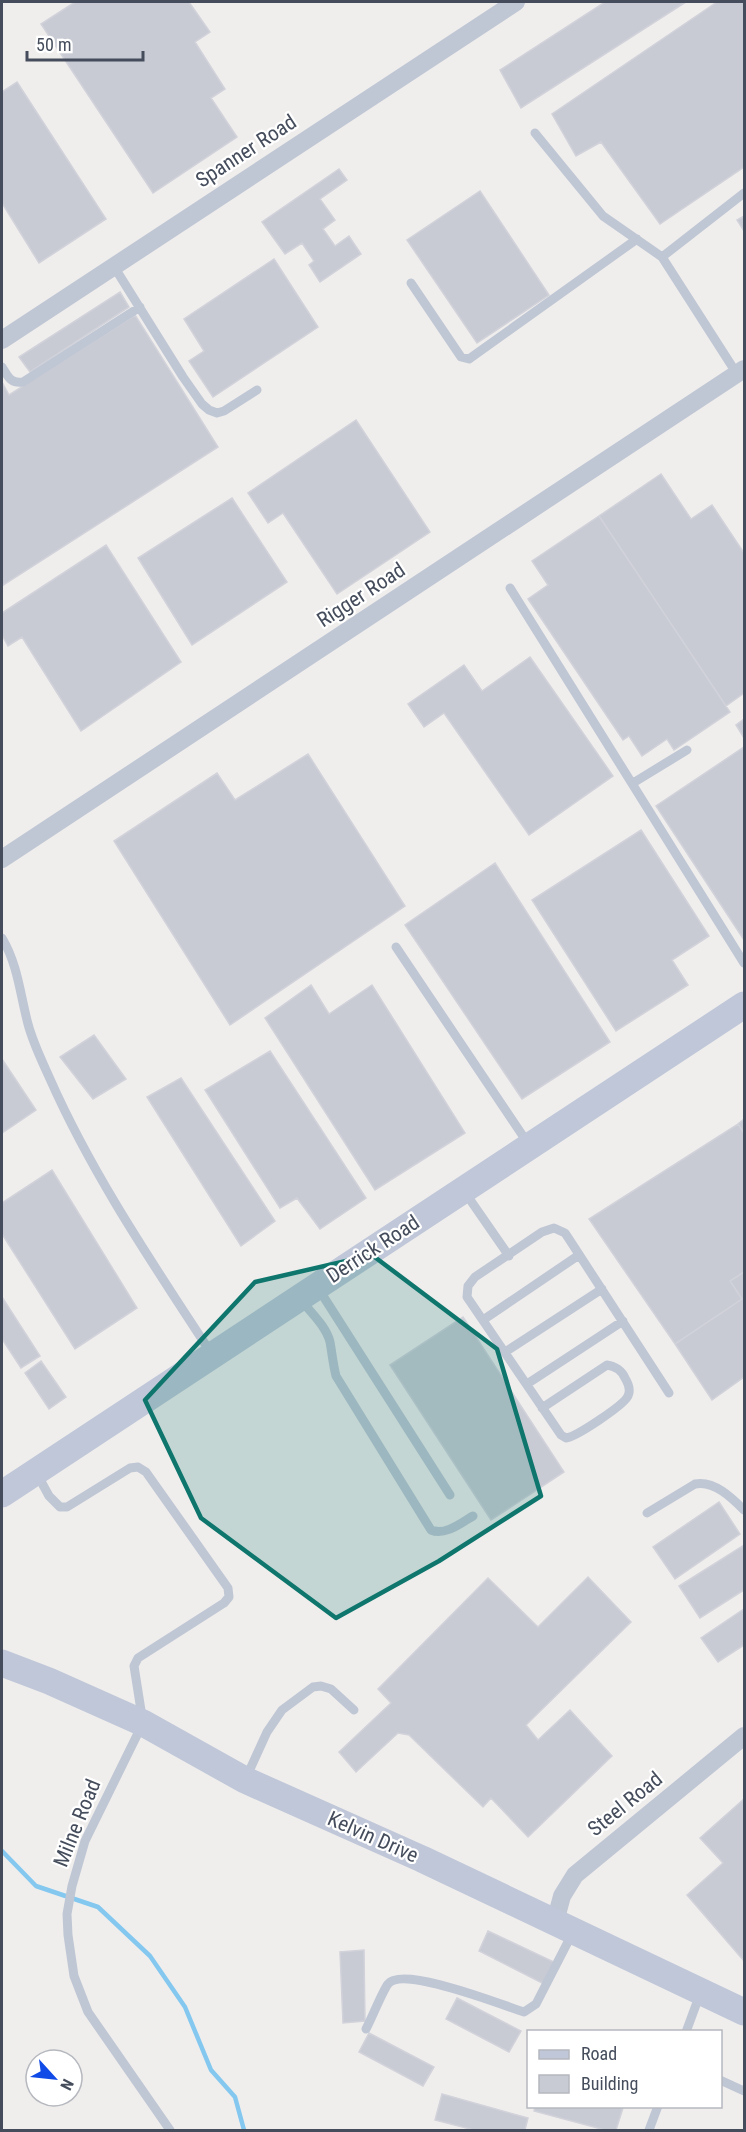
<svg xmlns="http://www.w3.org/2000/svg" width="746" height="2132" font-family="'Roboto Condensed',sans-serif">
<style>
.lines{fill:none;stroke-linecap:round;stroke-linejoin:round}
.stream{stroke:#84c8f0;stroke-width:4.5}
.building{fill:#c9cbd4;stroke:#d1d2da;stroke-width:1.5}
.lane{stroke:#c0c7d4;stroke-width:9}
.street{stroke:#c0c7d4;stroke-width:18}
.secondary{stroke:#bfc7d8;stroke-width:27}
.marked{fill:#0f766e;fill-opacity:0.2;stroke:#0f766e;stroke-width:4.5;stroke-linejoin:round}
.labels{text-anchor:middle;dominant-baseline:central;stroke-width:4.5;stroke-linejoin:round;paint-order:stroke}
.street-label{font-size:21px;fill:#454d5c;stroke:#fff}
</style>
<rect width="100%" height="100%" fill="#f0eeed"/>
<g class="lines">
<path class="stream" d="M2,1851l34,35 62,21 52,49 35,51 26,63 24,27 9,33"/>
</g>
<path class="building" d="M75,2h114l21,30 -15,10 30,47 -14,9 26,39 -84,56 -112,-169z
M605,2h81l-165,106 -21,-38z
M717,2h27v165l-84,57 -59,-82 -25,14 -24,-42z
M17,82l89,137 -67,44 -37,-60v-111z
M339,169l8,11 -27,19 15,21 -12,9 12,17 14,-10 12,18 -41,28 -11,-17 5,-4 -12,-18 -17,11 -23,-32z
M480,191l69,104 -72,48 -70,-103z
M744,216v15l-7,-11z
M274,259l44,68 -105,70 -24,-36 15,-10 -20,-32z
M120,292l9,15 -99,65 -11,-15z
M135,315l83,132 -216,139v-204l7,13z
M356,420l74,112 -93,62 -54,-81 -15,10 -20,-30z
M661,474l30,45 21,-14 32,48v140l-18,13 -127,-190z
M232,498l55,84 -95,63 -54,-87z
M599,516l131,196 -56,38 -7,-11 -25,17 -13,-20 -6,4 -95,-141 20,-14 -16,-24z
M106,545l75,117 -100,69 -59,-94 -14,9 -6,-11v-22z
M530,657l83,119 -84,59 -85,-122 -20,14 -16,-23 56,-39 18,26z
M744,719v19l-8,-13z
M744,747v193l-88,-134z
M308,754l97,152 -175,119 -116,-184 103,-68 18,27z
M641,830l68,106 -37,24 16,25 -72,46 -84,-131z
M495,863l115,179 -88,57 -117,-174z
M311,985l18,29 43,-29 93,148 -90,57 -110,-172z
M94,1035l32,44 -33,20 -33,-42z
M270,1051l96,147 -46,31 -23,-31 -17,10 -75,-118z
M2,1059l34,51 -34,23z
M181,1078l94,143 -34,25 -94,-149z
M744,1119v14l-6,-9z
M738,1124l6,9v139l-14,9 12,18 -67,45 -86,-125z
M52,1170l85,138 -62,41 -73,-115v-31z
M744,1272v105l-32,23 -37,-56 67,-45 -12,-18z
M2,1297l38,59 -19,12 -19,-29z
M463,1317l101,155 -73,48 -101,-155z
M41,1361l25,36 -17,12 -24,-36z
M719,1502l21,32 -65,45 -22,-32z
M744,1545v45l-44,28 -21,-32z
M588,1577l43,45 -105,103 12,15 32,-30 42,46 -84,81 -37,-39 -8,9 -74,-72 -11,-2 -42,39 -17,-20 52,-49 -13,-14 110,-111 50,49z
M744,1609v36l-26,17 -17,-24z
M744,1799v162l-57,-66 36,-32 -23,-25z
M488,1931l66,31 -10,22 -65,-33z
M364,1950l1,71 -22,2 -3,-71z
M457,1998l64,33 -12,21 -63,-33z
M369,2033l65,34 -11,19 -64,-34z
M442,2094l86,24 -3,12h-51l-39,-10z
M535,2106h82l6,2 -7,22h-11l-71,-19z"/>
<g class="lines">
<path class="lane" d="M535,133l68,83 59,41 75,117
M662,257l82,-64
M113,265l70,112 19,27 7,6 8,3 7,-2 33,-21
M411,283l50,74 8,2 168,-120
M2,367c6,9 8,17 21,15l117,-75
M510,588l234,375
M633,783l54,-33
M2,938c16,27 18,56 26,86 5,19 14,37 22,55 43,97 103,185 161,274
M396,947l133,198
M464,1191l45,65
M318,1288l132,207
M302,1301c9,12 24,25 28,41 2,11 3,22 6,34l95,154c14,6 30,-7 42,-14
M483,1320l96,-65
M505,1352l97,-63
M527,1384l96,-63
M542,1408l65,-43c8,1 15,6 18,13 3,5 6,12 3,18 -4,9 -52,41 -62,42l-5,-3 -94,-138 1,-11 7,-9 67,-45 12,-4 11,5 4,6 100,154
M37,1474l12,22 11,11h7l63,-39 8,-1 8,5 82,116 1,9 -5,6 -86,55 -4,8 9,57 -58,118 -13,45 -5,28 1,21 6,41 14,36 82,118
M647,1513l48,-29c19,-4 37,14 49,26
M246,1778l21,-46 15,-22 31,-23 8,-1 10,3 23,21
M366,2029c6,-11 16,-37 22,-45 14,-19 114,21 136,28l12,-8 36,-70
M686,2032l14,-38
M720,2080l24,11
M649,2130l9,-24"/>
<path class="street" d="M2,340l514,-338
M2,859l742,-490
M555,1922l7,-26 13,-21 169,-139"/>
<path class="secondary" d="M2,1494l742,-489
M2,1663l47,18 94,42 102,57 177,79 322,153"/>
</g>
<path class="marked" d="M372,1255l125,94 44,147 -102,65 -103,57 -135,-100 -56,-118 110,-118z"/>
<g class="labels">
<g class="street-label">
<text transform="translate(246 151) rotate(-33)">Spanner Road</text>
<text transform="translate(361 595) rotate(-33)">Rigger Road</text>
<text transform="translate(373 1249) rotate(-33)">Derrick Road</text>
<text transform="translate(625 1804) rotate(-39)">Steel Road</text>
<text transform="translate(77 1823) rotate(-68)">Milne Road</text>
<text transform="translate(373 1837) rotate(24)">Kelvin Drive</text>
</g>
</g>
<rect width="746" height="2132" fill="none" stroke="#454d5c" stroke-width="6"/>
<rect x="527" y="2030" width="195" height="78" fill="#ffffff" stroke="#b5b8be" stroke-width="1.5"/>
<rect x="539" y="2050" width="30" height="9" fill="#bfc7d8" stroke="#b5b8be" stroke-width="1.5"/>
<text x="581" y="2060" font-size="18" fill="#454d5c">Road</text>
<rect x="539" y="2075" width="30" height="18" fill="#c9cbd4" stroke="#b5b8be" stroke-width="1.5"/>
<text x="581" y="2090" font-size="18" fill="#454d5c">Building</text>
<g transform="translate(54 2078) rotate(117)"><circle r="28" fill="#ffffff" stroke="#b5b8be" stroke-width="1.5"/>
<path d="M0-4.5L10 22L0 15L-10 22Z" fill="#104be8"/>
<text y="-9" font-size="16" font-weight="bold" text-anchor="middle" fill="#454d5c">N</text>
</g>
<path d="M27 51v9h116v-9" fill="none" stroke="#454d5c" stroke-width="3"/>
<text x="36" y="51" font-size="18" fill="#454d5c" stroke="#ffffff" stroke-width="4.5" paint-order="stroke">50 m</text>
</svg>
